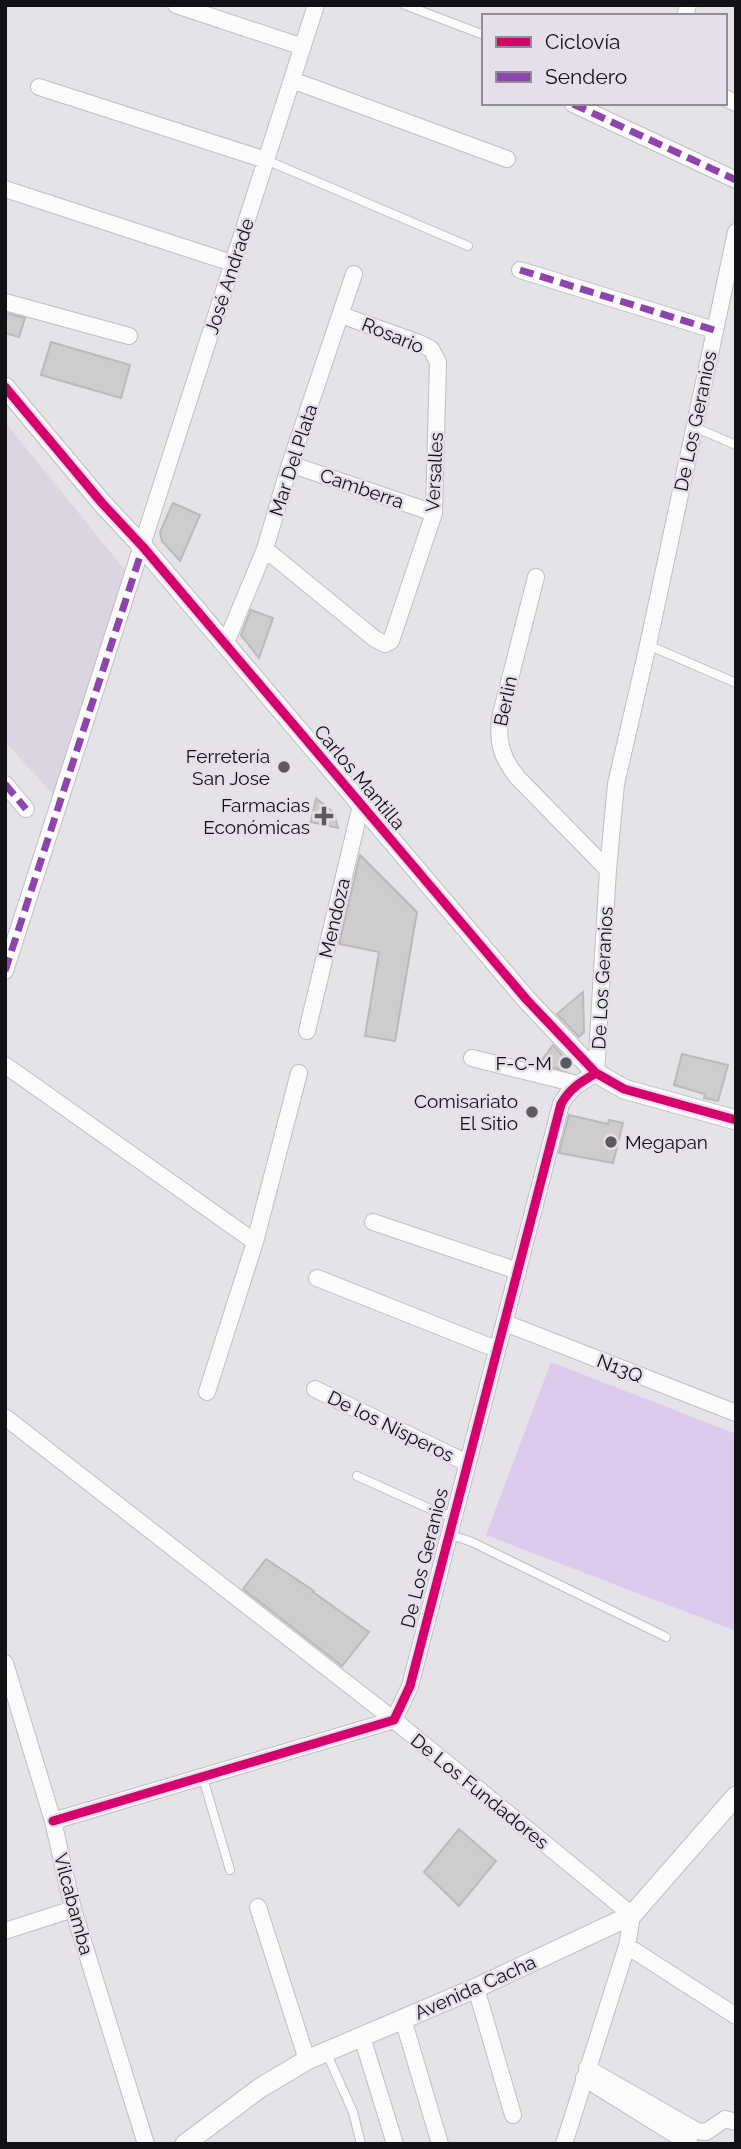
<svg xmlns="http://www.w3.org/2000/svg" width="741" height="2149" font-family="Raleway,sans-serif">
<style>
.built{fill:#dbd5e2}
.garden{fill:#dccaed}
.building{fill:#cecccc;stroke:#bbb9b9;stroke-width:2}
.lines{fill:none;stroke-linecap:round;stroke-linejoin:round}
.service-casing{stroke:#c0bec2;stroke-width:10}
.minor-casing{stroke:#c0bec2;stroke-width:18}
.tertiary-casing{stroke:#c0bec2;stroke-width:21}
.service{stroke:#fbfbfc;stroke-width:8}
.minor{stroke:#fbfbfc;stroke-width:16}
.tertiary{stroke:#fbfbfc;stroke-width:19}
.quiet{stroke:#8e44ad;stroke-width:7;stroke-dasharray:14 7;stroke-linecap:butt}
.cycleway-casing{stroke:#e4dfeb;stroke-width:13}
.cycleway{stroke:#d6006c;stroke-width:9}
.poi-dot{fill:#5c5a5f;stroke:#e4dfeb;stroke-width:2.5}
.labels{text-anchor:middle;dominant-baseline:central;stroke-width:5;stroke-linejoin:round;paint-order:stroke}
.street-label{font-size:19px;fill:#131115;stroke:#e4dfeb}
.poi-label{font-size:19px;fill:#131115;stroke:#e4dfeb;text-anchor:end}
</style>
<rect width="100%" height="100%" fill="#e5e2e8"/>
<path class="built" d="M5,422l123,152 -75,220 -48,-52z"/>
<path class="garden" d="M551,1362l185,72v197l-250,-96z"/>
<path class="building" d="M5,313l20,5 -6,19 -14,-4z
M51,342l79,23 -9,33 -80,-23z
M173,503l27,12 -20,46 -18,-20 -2,-9z
M251,610l22,8 -14,40 -18,-23z
M316,798l18,15 4,15 -27,-6z
M360,855l57,57 -22,129 -30,-5 14,-84 -40,-8z
M583,992l1,40 -5,5 -22,-23z
M553,1045l18,20 -5,6 -27,-7z
M682,1054l46,11 -10,36 -14,-3 1,-4 -31,-9z
M569,1115l39,9 1,-4 14,3 -10,40 -54,-10z
M266,1559l48,32 -1,1 56,40 -27,34 -99,-77z
M459,1829l37,32 -37,45 -35,-34z"/>
<g class="lines">
<defs>
<path id="service" d="M405,5l79,30
M266,160l202,86
M694,427l42,18
M648,645l88,38
M357,1476l82,37 14,3
M448,1534l24,8 194,95
M203,1778l27,92
M326,2052l27,60 8,32"/>
<path id="minor" d="M176,5l127,42
M685,16l3,-11
M292,80l215,79
M39,87l227,73
M725,98l11,5
M573,104l163,76
M5,189l227,74
M520,270l194,60
M5,302l124,34
M290,464l144,49
M265,549l110,90 10,5 6,-3 43,-128 4,-151 -7,-13 -12,-6 -78,-28
M536,577l-36,141c-3,24 2,41 18,60l90,92
M225,645l40,-96 25,-85 64,-190
M5,784l21,25
M5,971l311,-966
M307,1031l54,-226
M472,1058l105,26
M5,1065l250,177
M373,1222l145,49
M317,1278l179,71
M505,1323l231,90
M315,1389l152,74
M207,1392l48,-150 44,-169
M5,1417l389,303 238,195 -5,31 -63,198
M5,1663l48,158 20,88 73,235
M53,1821l341,-101 16,-34 151,-582c9,-16 20,-22 35,-31l12,-203 8,-86 32,-139 88,-413
M258,1907l49,153
M5,1931l68,-22
M627,1946l109,70
M476,1988l37,127
M403,2019l37,125
M362,2037l33,107
M587,2068l110,63 9,1 19,-13 11,3
M584,2078l106,66"/>
<path id="tertiary" d="M5,387l97,116 41,44 383,452 70,74 28,16 112,31
M185,2144l75,-56 47,-28 169,-72 156,-73 104,-119"/>
</defs>
<use href="#service" class="service-casing"/>
<use href="#minor" class="minor-casing"/>
<use href="#tertiary" class="tertiary-casing"/>
<use href="#service" class="service"/>
<use href="#minor" class="minor"/>
<use href="#tertiary" class="tertiary"/>
<path class="quiet" d="M573,104l163,76
M520,270l194,60
M5,784l21,25
M5,971l138,-424"/>
<defs>
<path id="cycleway" d="M5,387l97,116 41,44 383,452 70,74 28,16 112,31
M53,1821l341,-101 16,-34 151,-582c9,-16 20,-22 35,-31"/>
</defs>
<use href="#cycleway" class="cycleway-casing"/>
<use href="#cycleway" class="cycleway"/>
</g>
<g class="poi-dot">
<circle cx="284" cy="767" r="7"/>
<path d="M320.5 805.5h7v7h7v7h-7v7h-7v-7h-7v-7h7z"/>
<circle cx="566" cy="1063" r="7"/>
<circle cx="532" cy="1112" r="7"/>
<circle cx="611" cy="1142" r="7"/>
</g>
<g class="labels">
<g class="street-label">
<text transform="translate(229 276) rotate(-72)">José Andrade</text>
<text transform="translate(393 335) rotate(22)">Rosario</text>
<text transform="translate(695 421) rotate(-78)">De Los Geranios</text>
<text transform="translate(293 460) rotate(-72)">Mar Del Plata</text>
<text transform="translate(434 472) rotate(-87)">Versalles</text>
<text transform="translate(362 488) rotate(19)">Camberra</text>
<text transform="translate(505 701) rotate(-78)">Berlin</text>
<text transform="translate(360 777) rotate(50)">Carlos Mantilla</text>
<text transform="translate(334 918) rotate(-77)">Mendoza</text>
<text transform="translate(602 978) rotate(-87)">De Los Geranios</text>
<text transform="translate(620 1368) rotate(21)">N13Q</text>
<text transform="translate(391 1426) rotate(26)">De los Nisperos</text>
<text transform="translate(424 1558) rotate(-76)">De Los Geranios</text>
<text transform="translate(480 1791) rotate(39)">De Los Fundadores</text>
<text transform="translate(74 1904) rotate(75)">Vilcabamba</text>
<text transform="translate(475 1987) rotate(-24)">Avenida Cacha</text>
</g>
<g class="poi-label">
<text x="270" y="756">Ferretería<tspan x="270" dy="22">San Jose</tspan></text>
<text x="310" y="805">Farmacias<tspan x="310" dy="22">Económicas</tspan></text>
<text x="552" y="1063">F-C-M</text>
<text x="518" y="1101">Comisariato<tspan x="518" dy="22">El Sitio</tspan></text>
<text x="625" y="1142" text-anchor="start">Megapan</text>
</g>
</g>
<rect width="741" height="2149" fill="none" stroke="#131115" stroke-width="14"/>
<rect x="482" y="14" width="245" height="91" fill="#e4dfeb" stroke="#908d95" stroke-width="2"/>
<rect x="496" y="37" width="35" height="10" fill="#d6006c" stroke="#908d95" stroke-width="2"/>
<text x="545" y="49" font-size="21" fill="#131115">Ciclovía</text>
<rect x="496" y="72" width="35" height="10" fill="#8e44ad" stroke="#908d95" stroke-width="2"/>
<text x="545" y="84" font-size="21" fill="#131115">Sendero</text>
</svg>
